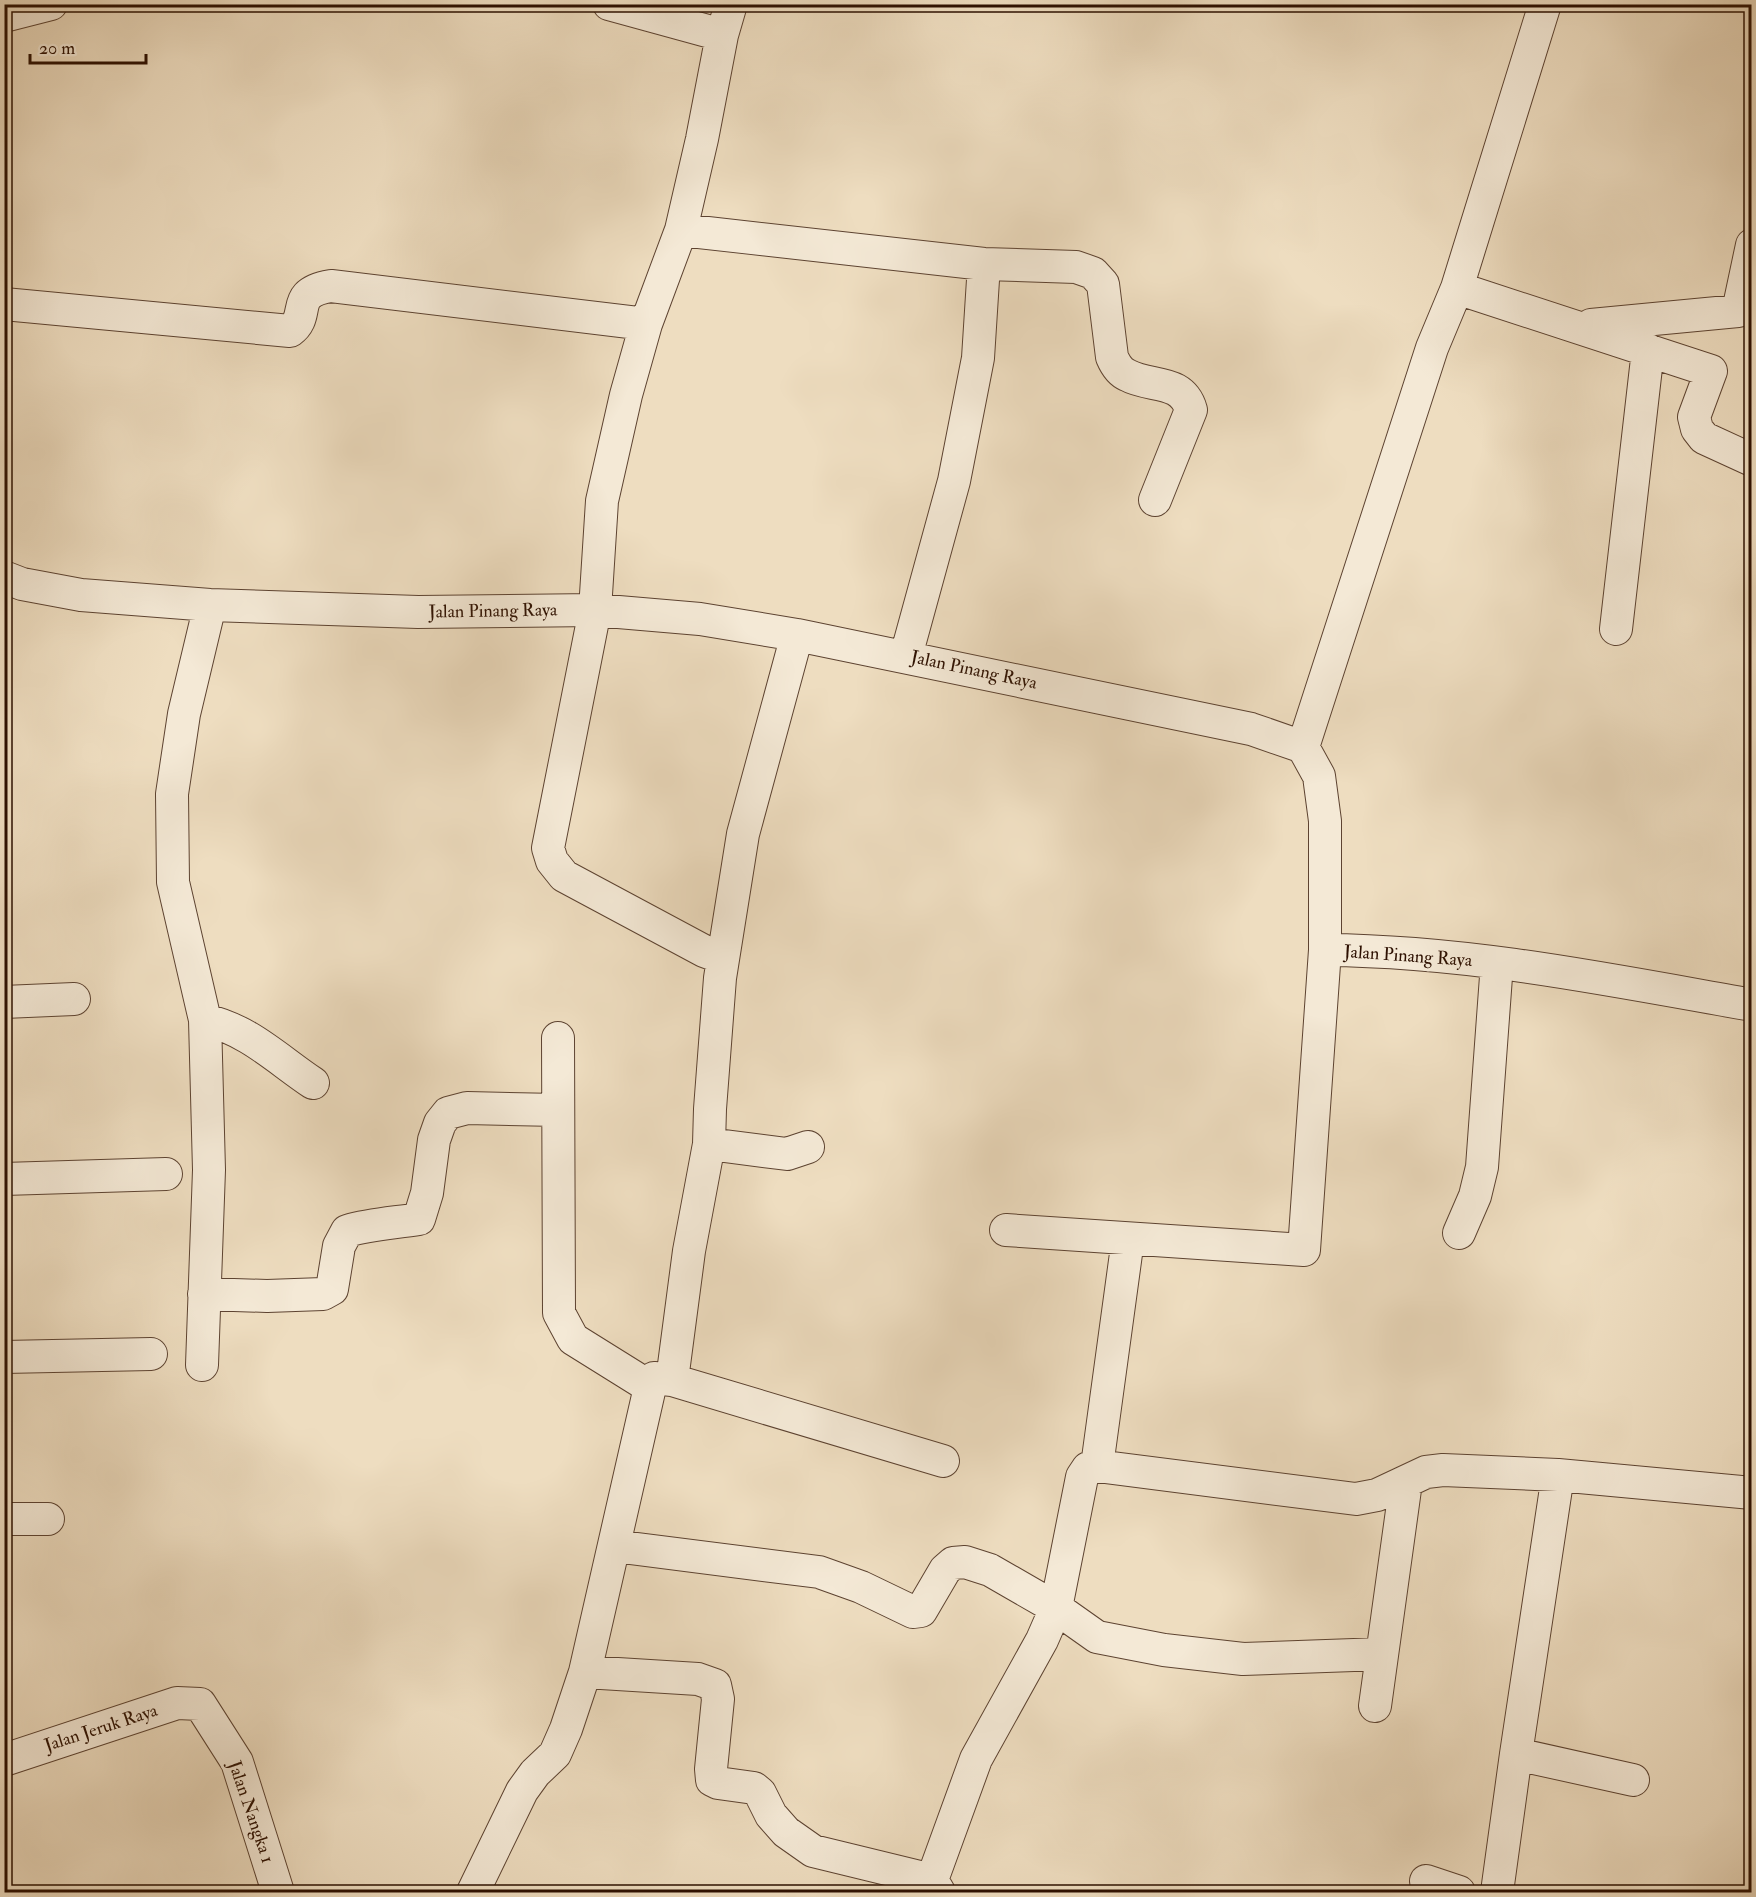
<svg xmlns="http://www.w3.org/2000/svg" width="1756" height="1897" font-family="'IM FELL Double Pica',serif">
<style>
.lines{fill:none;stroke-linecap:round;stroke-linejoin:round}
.street-casing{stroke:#5d4331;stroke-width:34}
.street{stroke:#f4e9d6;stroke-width:32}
.labels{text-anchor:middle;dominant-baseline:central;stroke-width:6;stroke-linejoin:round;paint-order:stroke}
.street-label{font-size:18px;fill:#2d1001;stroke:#f4e9d6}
</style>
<rect width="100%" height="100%" fill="#eeddc0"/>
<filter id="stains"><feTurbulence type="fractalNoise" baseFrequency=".00333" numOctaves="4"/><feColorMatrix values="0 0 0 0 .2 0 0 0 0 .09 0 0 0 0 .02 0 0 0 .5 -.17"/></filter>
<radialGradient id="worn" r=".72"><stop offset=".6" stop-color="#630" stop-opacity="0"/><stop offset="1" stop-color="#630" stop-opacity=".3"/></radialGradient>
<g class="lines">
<defs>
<path id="street" d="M609,4l113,31
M4,16l47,-12
M681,230l303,34 92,3 17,6 10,11 9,73c3,7 8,15 15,18 23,13 55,3 64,35l-36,90
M1457,288l254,83 -17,46 3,12 7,9 48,22
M4,304l286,27c22,-16 -2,-38 41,-45l315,38
M1591,325l147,-14 14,-66
M4,577l18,7 59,11 129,10 208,7 177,-2 105,9 97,16 454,94 52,18 16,29 6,45v129c144,1 286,30 427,55
M1616,629l32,-279
M797,635l-54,199 -23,144 -10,131 -1,35 78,10 21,-7
M906,656l48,-175 24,-123 6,-94
M1303,747l129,-399 25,-60 88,-284
M723,958l-19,-7 -140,-75 -12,-15 -4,-13 47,-238 7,-109 24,-106 20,-71 35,-94 21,-91 20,-104 9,-31
M4,1002l70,-3
M205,1020c44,10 72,39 108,63
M558,1038l1,275 14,26 77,48
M4,1179l162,-5
M1006,1230l298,20 21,-300
M1459,1233l16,-37 7,-29 15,-204
M204,1294l63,2 56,-2 9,-5 7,-43 8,-15c24,-7 47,-8 72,-12l8,-26 7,-53 6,-17 8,-10 19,-5 91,2
M4,1357l147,-3
M202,1365l7,-195 -4,-150 -32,-138 -1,-88 12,-80 26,-109
M672,1380l17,-129 20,-107
M1097,1466l31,-227
M4,1519h44
M614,1546l205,26 42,15 52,25 8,-1 24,-41 8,-7 12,-1 25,8 66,38 41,29 67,13 79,9 139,-5
M585,1672l113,7 17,6 3,14 -7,70 1,11 6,3 36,5 6,5 11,22 15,17 27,19 119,29
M1375,1706l31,-224
M1516,1754l117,26
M4,1760l173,-57 23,1 37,58 41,130
M1426,1881l33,11
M473,1892l49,-101 13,-18 20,-19 11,-25 19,-57 65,-285 4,-9 18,2 271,81
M939,1892l-7,-12 44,-121 66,-119 14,-32 26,-131 6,-9 9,-2 259,33 21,-4 49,-23 17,-2 115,5 194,18
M1497,1892l19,-138 42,-279"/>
</defs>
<use href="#street" class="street-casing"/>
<use href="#street" class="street"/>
</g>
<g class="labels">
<g class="street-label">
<text transform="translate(493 611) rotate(-1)">Jalan Pinang Raya</text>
<text transform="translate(974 670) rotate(12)">Jalan Pinang Raya</text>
<text transform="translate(1408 956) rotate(4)">Jalan Pinang Raya</text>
<text transform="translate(101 1728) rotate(-18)">Jalan Jeruk Raya</text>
<text transform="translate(251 1812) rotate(71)">Jalan Nangka 1</text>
</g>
</g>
<rect width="1756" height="1897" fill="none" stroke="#eeddc0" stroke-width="24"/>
<rect x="6" y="6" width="1744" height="1885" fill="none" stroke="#2d1001" stroke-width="3"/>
<rect x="12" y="12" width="1732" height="1873" fill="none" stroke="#2d1001" stroke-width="1.5"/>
<path d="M30 54v9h116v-9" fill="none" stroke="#2d1001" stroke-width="3"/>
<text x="39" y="54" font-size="18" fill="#2d1001" stroke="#f4e9d6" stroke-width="4.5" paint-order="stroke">20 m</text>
<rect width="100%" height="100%" filter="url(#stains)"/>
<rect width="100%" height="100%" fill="url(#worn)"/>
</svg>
